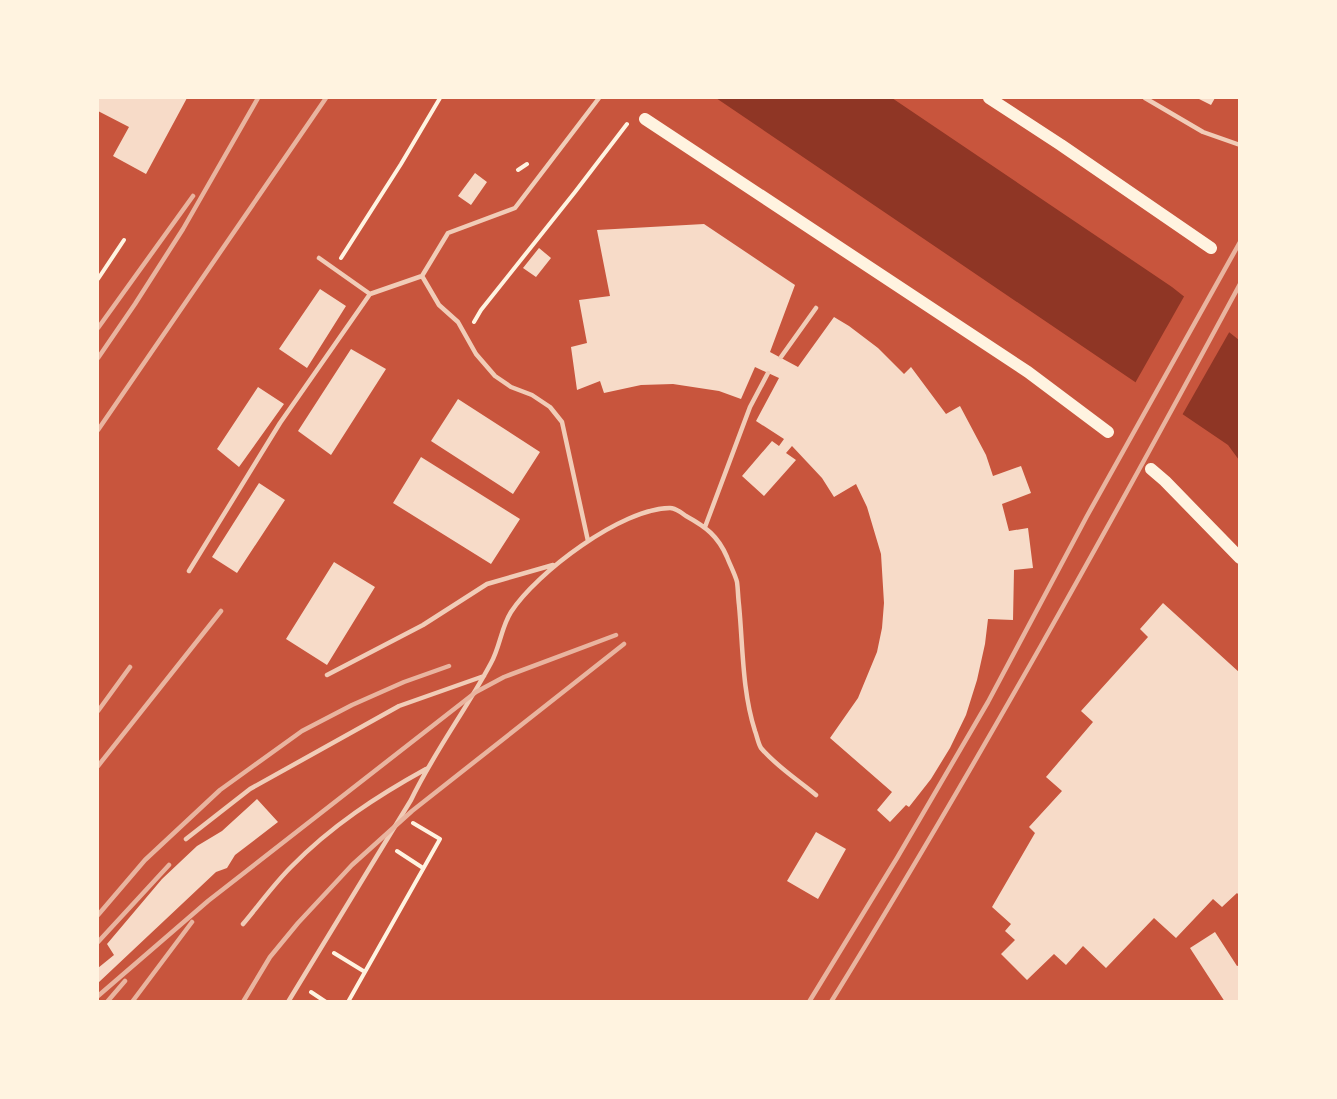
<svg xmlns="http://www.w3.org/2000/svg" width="1337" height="1099" font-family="'Source Sans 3',sans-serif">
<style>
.water{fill:#8f3625}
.pier{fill:#c8553d}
.building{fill:#f7dbc8}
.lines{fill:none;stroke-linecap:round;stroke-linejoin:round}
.path{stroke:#fff3e0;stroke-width:4}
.service{stroke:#f1ccb7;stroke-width:4.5}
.secondary{stroke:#fff3e0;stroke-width:12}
.rail{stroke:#e9b49f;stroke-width:4.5}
</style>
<rect width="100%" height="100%" fill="#c8553d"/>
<path class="water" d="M716,98h176l280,189 67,53v120l-11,-15z"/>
<path class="pier" d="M1186,293l45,36 -50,88 -47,-32z"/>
<path class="building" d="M98,98h89l-41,76 -33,-18 16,-29 -31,-16z
M1197,98h18l-4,7z
M475,173l12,9 -16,23 -13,-9z
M704,224l91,61 -25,67 28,15 36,-50 15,9 29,22 26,26 7,-7 35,47 14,-8 26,49 7,21 28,-10 10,27 -29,11 7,27 19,-3 5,40 -19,2 -1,50 -25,-1 -3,25 -8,36 -11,35 -16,33 -19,31 -22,28 -3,-2 -16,17 -13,-12 15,-18 -62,-54 28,-40 19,-46 5,-24 2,-25 -3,-49 -14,-47 -11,-23 -22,13 -12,-19 -30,-32 -6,7 10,7 -32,36 -22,-20 30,-35 7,5 5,-7 -28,-18 23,-43 -24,-11 -14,32 -22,-8 -46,-7 -32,1 -37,8 -4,-12 -23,9 -6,-43 16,-4 -8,-43 31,-4 -13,-66z
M539,248l12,10 -15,19 -13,-9z
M320,289l26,17 -39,62 -28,-19z
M351,349l35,20 -55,86 -33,-24z
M258,387l26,17 -45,63 -22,-18z
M458,399l82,53 -27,42 -82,-53z
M421,457l99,62 -29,45 -98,-61z
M259,483l26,17 -48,73 -25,-16z
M334,562l41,25 -48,78 -41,-26z
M1163,603l77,70v223l-3,-3 -15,14 -9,-8 -37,39 -22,-20 -48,50 -23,-22 -17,19 -12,-11 -27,26 -26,-26 14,-14 -10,-9 6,-7 -19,-17 43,-74 -6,-6 33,-36 -16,-14 47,-55 -12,-11 67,-74 -8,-8z
M257,799l21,23 -43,33 -8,13 -11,4 -118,111v-15l16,-13 -7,-11 55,-65 35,-33 25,-15z
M816,832l30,17 -28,50 -31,-18z
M1215,932l22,34 3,-1v37h-15l-35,-54z"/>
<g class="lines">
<path class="path" d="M518,170l9,-6
M341,258l60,-94 39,-66
M98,279l26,-39
M474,322l7,-12 94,-118 52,-68
M397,851l26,17
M334,953l31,19
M311,992l15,10
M348,1002l92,-163 -27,-16"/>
<path class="service" d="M1145,98l58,34 37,13
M319,258l51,36 52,-18 26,-43 67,-25 84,-110
M422,276l17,29 19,17 18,32 19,22 16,11 21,8 18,12 12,15 26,119
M781,357l35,-49
M705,527l45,-120 18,-34
M189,571l91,-148 90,-129
M327,675l96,-50 64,-41 66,-19
M186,839l64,-50 149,-83 85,-30
M243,924c16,-19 31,-40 48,-57 40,-41 86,-71 135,-98
M288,1002l123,-202c23,-48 55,-90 80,-137 9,-16 10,-35 20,-51 25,-39 111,-104 159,-104 6,0 12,5 16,8 20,11 32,20 41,41 3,8 8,17 10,25 1,7 1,15 2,23 4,41 3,86 16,126 2,5 3,12 6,17 15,18 37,32 55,47"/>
<path class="secondary" d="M989,98l72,47 150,103
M645,119l383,253 80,60
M1151,469l14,12 75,77"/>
<path class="rail" d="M98,328l95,-132
M98,358l37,-54 48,-75 75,-131
M98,430l228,-332
M98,711l32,-44
M98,766l123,-155
M98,915l47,-55 75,-70 82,-59 50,-26 52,-23 45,-16
M98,942l71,-77
M98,996l110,-95 268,-209 28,-15 112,-42
M107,1002l18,-21
M132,1002l60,-80
M243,1002l27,-45 28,-34 54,-58 60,-54 212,-167
M809,1002l88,-144 91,-156 99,-186 153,-274
M831,1002c145,-235 278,-475 409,-718"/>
</g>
<rect width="1337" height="1099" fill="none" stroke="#fff3e0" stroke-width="198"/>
</svg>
